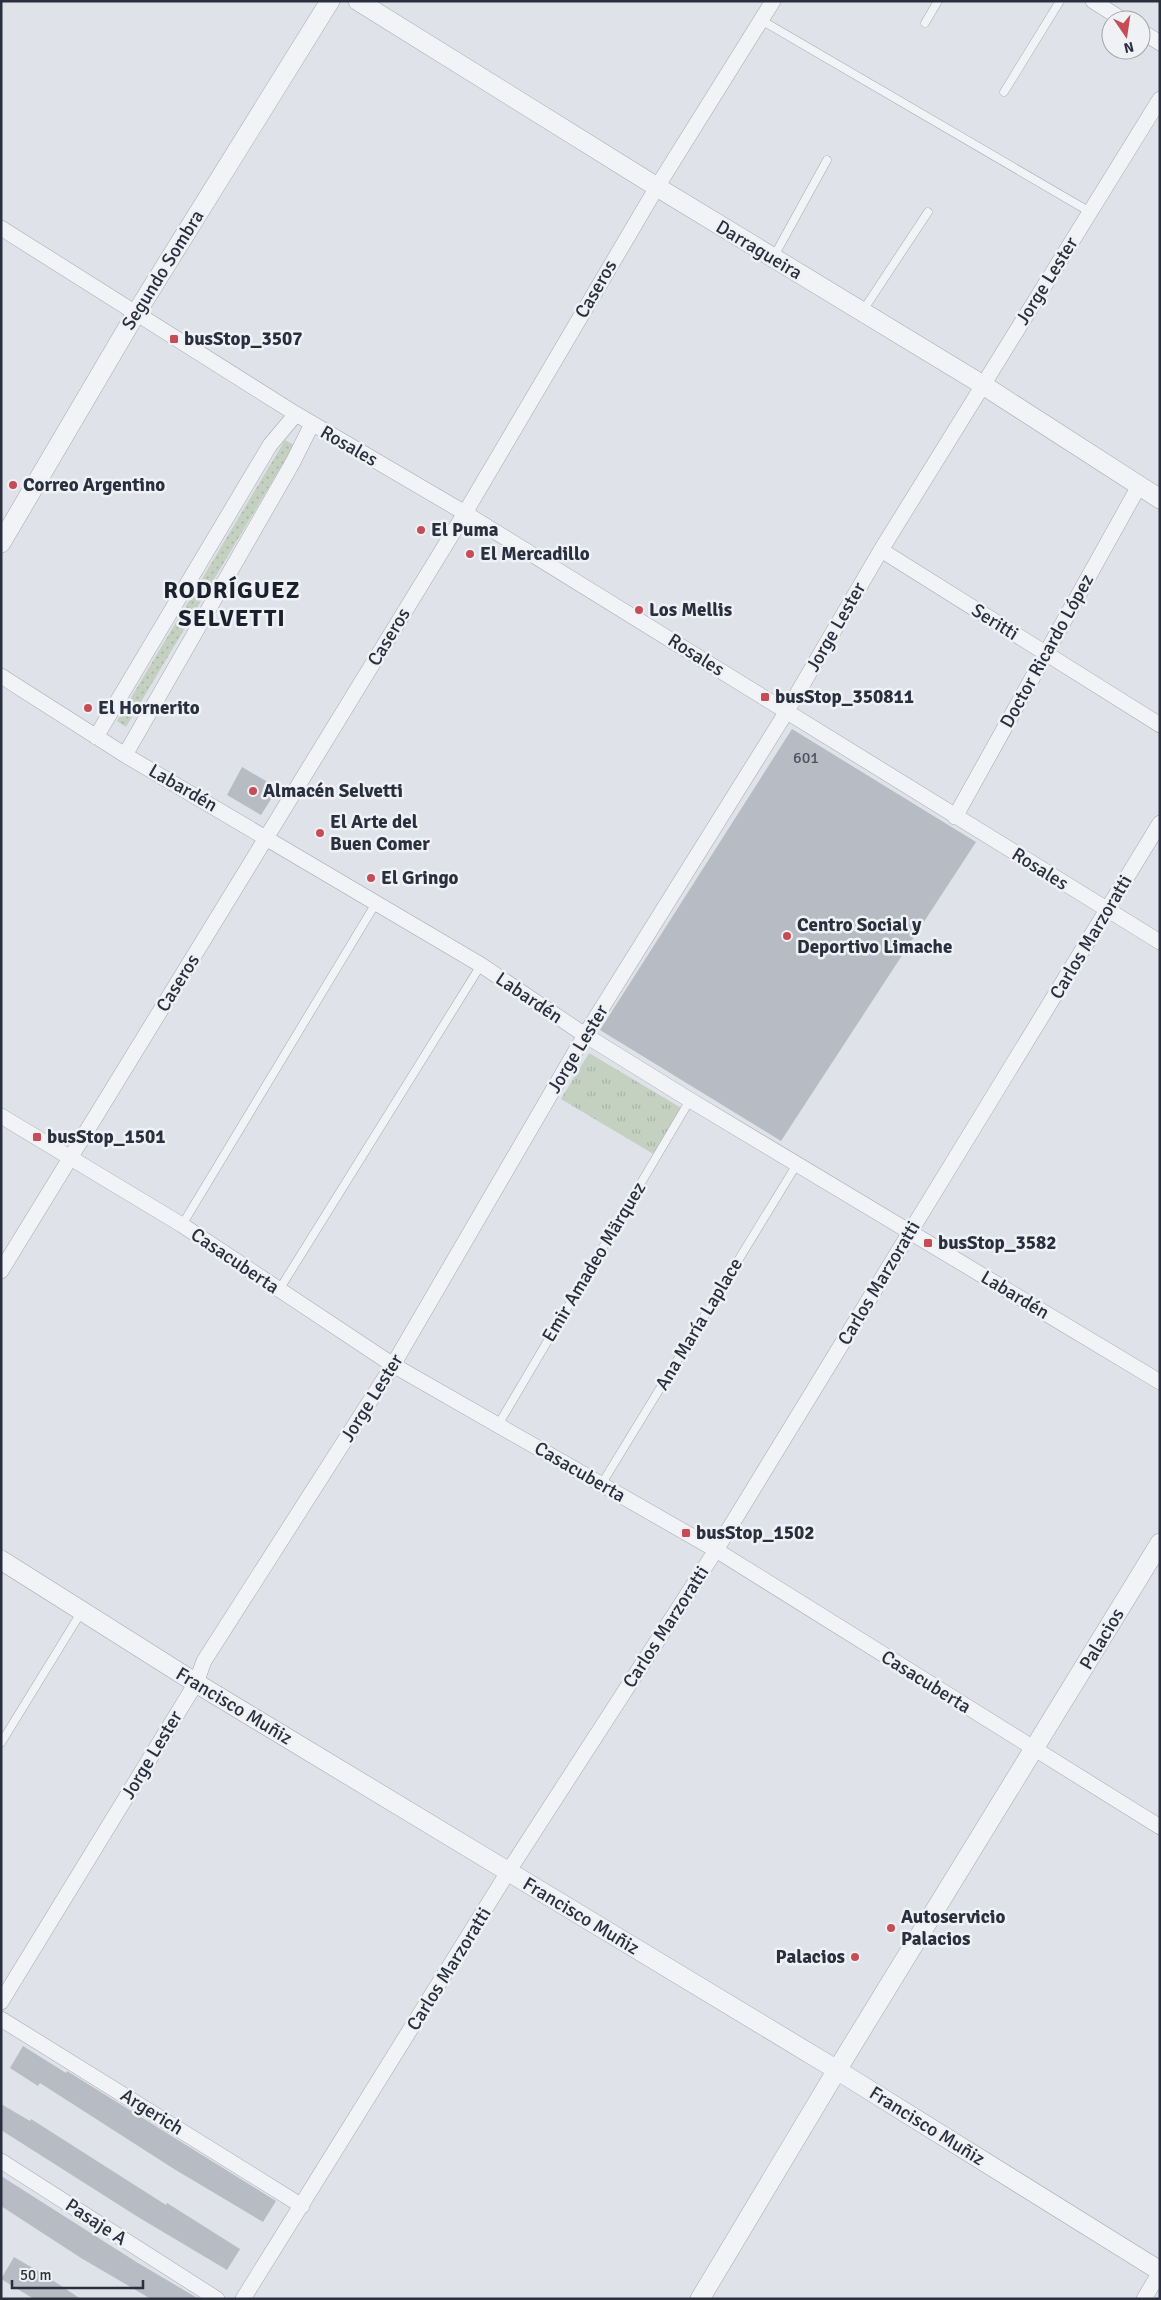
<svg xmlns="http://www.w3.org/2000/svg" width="1161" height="2300" font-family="Signika,sans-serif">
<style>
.grass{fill:url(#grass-dots)}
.park{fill:url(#park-tufts)}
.building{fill:#b7bbc4}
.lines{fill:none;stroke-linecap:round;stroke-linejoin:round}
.service-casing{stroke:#a5a9b2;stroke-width:9}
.minor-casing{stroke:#a5a9b2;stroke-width:16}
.tertiary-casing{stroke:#a5a9b2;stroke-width:20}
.service{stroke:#f2f3f6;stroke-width:8}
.minor{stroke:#f2f3f6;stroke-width:15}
.tertiary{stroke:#f2f3f6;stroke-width:19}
.poi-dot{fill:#c64c55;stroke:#eff1f5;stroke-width:2}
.labels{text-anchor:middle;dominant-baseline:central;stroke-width:5;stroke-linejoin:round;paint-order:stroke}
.number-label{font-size:16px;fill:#4c5260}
.street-label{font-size:19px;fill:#292f3e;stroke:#eff1f5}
.poi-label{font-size:19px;font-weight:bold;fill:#292f3e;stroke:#eff1f5;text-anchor:start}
.district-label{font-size:24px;font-weight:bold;letter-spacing:1px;fill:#1b202f;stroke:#eff1f5}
</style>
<defs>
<pattern id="grass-dots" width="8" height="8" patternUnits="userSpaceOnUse" patternTransform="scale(1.25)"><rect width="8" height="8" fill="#c4d1c1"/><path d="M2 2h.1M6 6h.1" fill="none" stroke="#a8b4a7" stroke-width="1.8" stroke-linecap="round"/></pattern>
<pattern id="park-tufts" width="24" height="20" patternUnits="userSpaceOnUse" patternTransform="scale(1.25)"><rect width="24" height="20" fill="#c4d1c1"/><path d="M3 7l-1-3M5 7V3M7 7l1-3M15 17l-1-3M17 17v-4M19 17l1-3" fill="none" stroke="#a8b4a7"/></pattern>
</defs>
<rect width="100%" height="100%" fill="#dfe2e8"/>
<path class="grass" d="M285,440l9,5 -168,282 -9,-6z"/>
<path class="park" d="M589,1053l94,56 -28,46 -94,-56z"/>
<path class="building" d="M792,729l184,113 -195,299 -181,-111z
M242,767l36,21 -17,27 -34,-20z
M23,2046l43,27 1,-2 209,130 -13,21 -89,-53 -134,-86 -2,3 -28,-18z
M1,2104l29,17 1,-2 135,86 1,-2 73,46 -13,21 -89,-53 -137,-87z
M1,2176l137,87 61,36h-48l-70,-41 -80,-52z
M14,2257l29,17 38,25h-47l-33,-20z"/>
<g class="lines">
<defs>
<path id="service" d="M761,20l329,192
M925,23l13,-22
M1004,92l56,-91
M773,258l54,-98
M862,312l66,-100
M182,1225l194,-322
M279,1290l202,-325
M498,1425l192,-325
M601,1485l196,-321
M1,1743l81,-132"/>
<path id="minor" d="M1093,1l30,19
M1141,31l19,12
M1,228l295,186 169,99 695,429
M881,550l279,175
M1,676l124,79 356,210 104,70 105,65 470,282
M96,737l174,-292 26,-31
M125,755l168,-293 19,-38
M955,817l184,-331
M1,1116l181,109 211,140 323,185 444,277
M1,1271l464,-758 192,-326 116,-186
M1,2002l195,-319 8,-22 189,-296 192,-330 202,-324 94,-161 279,-451
M1,2019l301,187
M1,2161l216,138
M243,2299l265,-427 208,-322 444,-727
M1144,2299l16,-27"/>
<path id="tertiary" d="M358,1l299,186 326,198 177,114
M1,543l134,-228 195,-314
M1,1560l195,123 641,387 323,201
M700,2299l137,-229 323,-527"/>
</defs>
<use href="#service" class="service-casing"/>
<use href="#minor" class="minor-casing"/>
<use href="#tertiary" class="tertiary-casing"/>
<use href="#service" class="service"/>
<use href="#minor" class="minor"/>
<use href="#tertiary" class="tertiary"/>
</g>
<g class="poi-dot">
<rect x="169" y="334" width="10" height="10" rx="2.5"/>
<circle cx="13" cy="485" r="5"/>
<circle cx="421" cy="530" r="5"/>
<circle cx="470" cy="554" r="5"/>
<circle cx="639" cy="610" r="5"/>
<rect x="760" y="692" width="10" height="10" rx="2.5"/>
<circle cx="88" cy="708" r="5"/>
<circle cx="253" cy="791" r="5"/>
<circle cx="320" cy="833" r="5"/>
<circle cx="371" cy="878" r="5"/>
<circle cx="787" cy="936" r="5"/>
<rect x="32" y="1132" width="10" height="10" rx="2.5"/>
<rect x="923" y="1238" width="10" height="10" rx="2.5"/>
<rect x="681" y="1528" width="10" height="10" rx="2.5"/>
<circle cx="891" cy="1928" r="5"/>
<circle cx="855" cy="1957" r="5"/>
</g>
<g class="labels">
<g class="number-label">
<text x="806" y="758">601</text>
</g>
<g class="street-label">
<text transform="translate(759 250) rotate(31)">Darragueira</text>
<text transform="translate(163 270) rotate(-58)">Segundo Sombra</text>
<text transform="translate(1047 281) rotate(-58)">Jorge Lester</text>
<text transform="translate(596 289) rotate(-60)">Caseros</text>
<text transform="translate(349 446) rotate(30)">Rosales</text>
<text transform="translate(995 622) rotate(32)">Seritti</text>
<text transform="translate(836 627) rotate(-60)">Jorge Lester</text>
<text transform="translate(389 637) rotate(-59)">Caseros</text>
<text transform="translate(1047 651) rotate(-61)">Doctor Ricardo López</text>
<text transform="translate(696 655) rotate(32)">Rosales</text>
<text transform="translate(183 788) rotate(30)">Labardén</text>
<text transform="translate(1040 869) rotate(32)">Rosales</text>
<text transform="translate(1091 937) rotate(-59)">Carlos Marzoratti</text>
<text transform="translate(178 983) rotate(-58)">Caseros</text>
<text transform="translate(529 998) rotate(34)">Labardén</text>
<text transform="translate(578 1049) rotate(-59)">Jorge Lester</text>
<text transform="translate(235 1261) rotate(34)">Casacuberta</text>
<text transform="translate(594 1262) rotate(-59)">Emir Amadeo Märquez</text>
<text transform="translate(879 1283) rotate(-59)">Carlos Marzoratti</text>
<text transform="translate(1015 1295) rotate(31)">Labardén</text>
<text transform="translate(699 1324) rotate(-59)">Ana María Laplace</text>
<text transform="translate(372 1398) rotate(-58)">Jorge Lester</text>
<text transform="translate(580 1472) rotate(30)">Casacuberta</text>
<text transform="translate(666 1627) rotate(-57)">Carlos Marzoratti</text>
<text transform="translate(1102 1639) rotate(-59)">Palacios</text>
<text transform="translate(926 1682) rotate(32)">Casacuberta</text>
<text transform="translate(234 1706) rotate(31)">Francisco Muñiz</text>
<text transform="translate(152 1755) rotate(-59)">Jorge Lester</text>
<text transform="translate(581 1916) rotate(31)">Francisco Muñiz</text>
<text transform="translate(449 1969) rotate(-58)">Carlos Marzoratti</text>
<text transform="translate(152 2112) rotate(32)">Argerich</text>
<text transform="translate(927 2126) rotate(32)">Francisco Muñiz</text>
<text transform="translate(96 2222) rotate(33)">Pasaje A</text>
</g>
<g class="poi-label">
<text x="184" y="339">busStop_3507</text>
<text x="23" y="485">Correo Argentino</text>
<text x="431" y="530">El Puma</text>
<text x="480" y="554">El Mercadillo</text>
<text x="649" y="610">Los Mellis</text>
<text x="775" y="697">busStop_350811</text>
<text x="98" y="708">El Hornerito</text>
<text x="263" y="791">Almacén Selvetti</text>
<text x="330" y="822">El Arte del<tspan x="330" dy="22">Buen Comer</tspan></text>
<text x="381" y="878">El Gringo</text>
<text x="797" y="925">Centro Social y<tspan x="797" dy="22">Deportivo Limache</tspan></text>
<text x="47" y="1137">busStop_1501</text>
<text x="938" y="1243">busStop_3582</text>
<text x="696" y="1533">busStop_1502</text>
<text x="901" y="1917">Autoservicio<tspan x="901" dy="22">Palacios</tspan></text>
<text x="845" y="1957" text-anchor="end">Palacios</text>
</g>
<g class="district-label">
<text x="232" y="590">RODRÍGUEZ<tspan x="232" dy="28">SELVETTI</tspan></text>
</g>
</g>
<rect width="1161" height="2300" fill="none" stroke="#292f3e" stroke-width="5"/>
<g transform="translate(1126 35) rotate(167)"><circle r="24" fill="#eff1f5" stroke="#a0a3ac"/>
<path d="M0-4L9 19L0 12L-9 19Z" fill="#c64c55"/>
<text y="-8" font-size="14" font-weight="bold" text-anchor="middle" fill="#292f3e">N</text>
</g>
<path d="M12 2280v8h131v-8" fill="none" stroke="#292f3e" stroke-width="2.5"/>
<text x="20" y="2280" font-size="15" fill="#292f3e" stroke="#eff1f5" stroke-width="4" paint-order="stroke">50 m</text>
</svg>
